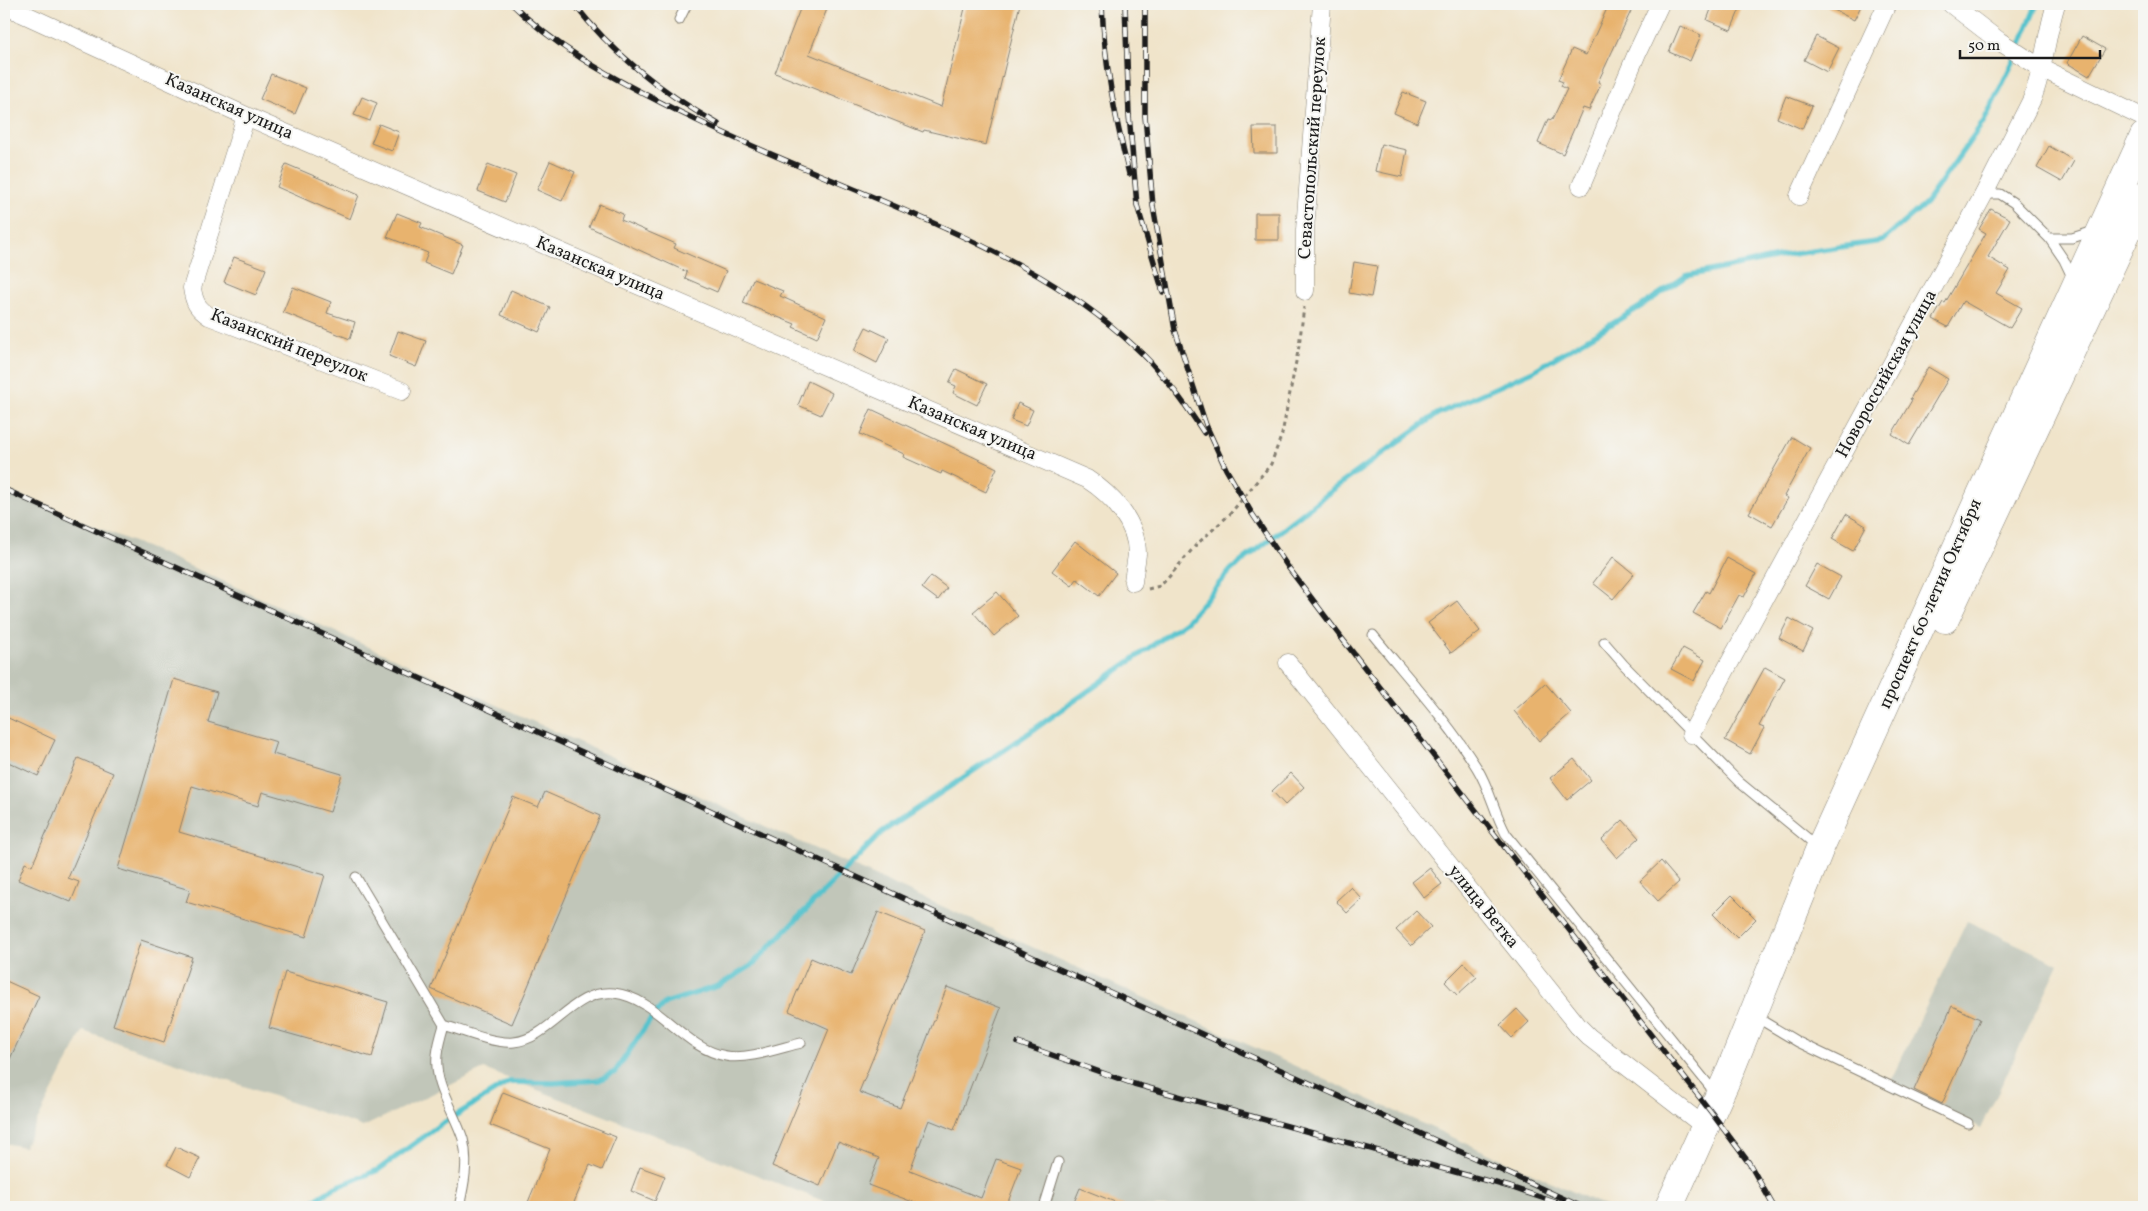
<svg xmlns="http://www.w3.org/2000/svg" width="2148" height="1211" font-family="Vollkorn,serif">
<style>
.industrial{fill:#c1c6b9}
.lines{fill:none;stroke-linecap:round;stroke-linejoin:round}
.stream{stroke:#56c3cd;stroke-width:5.5}
.building{fill:#e8b36e}
.service-casing{stroke:#868073;stroke-width:11}
.minor-casing{stroke:#868073;stroke-width:19}
.trunk-casing{stroke:#868073;stroke-width:29}
.path{stroke:#868073;stroke-width:3;stroke-dasharray:4 4;stroke-linecap:butt}
.service{stroke:#fff;stroke-width:9}
.minor{stroke:#fff;stroke-width:18}
.trunk{stroke:#fff;stroke-width:28}
.rail-casing{stroke:#1c1c1c;stroke-width:5.5}
.rail{stroke:#f6f6f2;stroke-width:4;stroke-dasharray:11;stroke-linecap:butt}
.labels{text-anchor:middle;dominant-baseline:central;stroke-width:4;stroke-linejoin:round;paint-order:stroke}
.street-label{font-size:18px;fill:#1c1c1c;stroke:#f6f6f2}
</style>
<rect width="100%" height="100%" fill="#f6f6f2"/>
<filter id="ink" filterUnits="userSpaceOnUse"><feTurbulence type="fractalNoise" baseFrequency=".02" numOctaves="2"/><feDisplacementMap in="SourceGraphic" scale="10" xChannelSelector="R" yChannelSelector="G"/><feConvolveMatrix kernelMatrix="1 2 1 2 8 2 1 2 1" color-interpolation-filters="sRGB"/></filter>
<filter id="wash" filterUnits="userSpaceOnUse"><feTurbulence type="fractalNoise" baseFrequency=".0096" numOctaves="4" result="noise"/><feDisplacementMap in="SourceGraphic" scale="20" xChannelSelector="R" yChannelSelector="G"/><feGaussianBlur stdDeviation="1.12" result="paint"/><feColorMatrix in="noise" values="0 0 0 0 0 0 0 0 0 0 0 0 0 0 0 0 0 1.4 0 .05"/><feComposite in="paint" operator="in"/></filter>
<g filter="url(#wash)">
<rect width="100%" height="100%" fill="#f0e4ca"/>
<path class="industrial" d="M4,489l159,65 1444,653h-768l-355,-138 -121,58 -280,-96 -59,116 -20,-4z
M1967,921l92,43 -78,164 -92,-44z"/>
<g class="lines">
<path class="stream" d="M304,1207l30,-19 44,-18 59,-43 72,-45 44,1 46,-3 16,-8 35,-52 15,-17 53,-17 33,-20 131,-134 127,-85 178,-126 44,-51 96,-76 110,-80 96,-43 107,-64 46,-31 107,-22 89,-13 44,-38 58,-82 29,-59 24,-58"/>
</g>
<g id="blocks">
<path class="building" d="M802,4h27l-20,50 132,53 25,-103h54l-34,141 -62,-15 -1,2 -148,-59z
M1609,4h5l17,7 -33,71 3,2 -12,26 -6,-2 -20,46 -25,-11 10,-24 4,1 15,-31 -6,-3 2,-4 -5,-2 14,-31 14,6z
M1713,4h29l-11,26 -24,-10z
M1822,4h40l-8,16z
M1680,26l21,9 -11,26 -21,-9z
M1816,36l23,12 -12,24 -23,-12z
M2082,36l23,13 -16,27 -22,-13z
M271,74l35,14 -11,26 -35,-15z
M1403,92l23,9 -9,22 -23,-10z
M1786,96l26,10 -10,23 -25,-11z
M362,97l15,6 -7,18 -16,-6z
M379,124l20,8 -7,19 -21,-8z
M1253,127h24v26h-23z
M1381,144l26,6 -5,27 -27,-6z
M2049,146l25,15 -12,21 -25,-14z
M550,161l25,11 -13,29 -25,-11z
M286,164l73,31 -9,24 -73,-32z
M488,164l28,11 -11,27 -27,-11z
M599,204l24,10 -2,6 55,24 -2,4 52,23 -9,21 -32,-14 2,-6 -98,-45z
M1991,209l19,10 -22,38 22,13 -14,23 26,15 -12,20 -47,-27 -15,26 -15,-8 10,-17 2,1 41,-70 -7,-4z
M397,213l25,10 -2,4 43,18 -12,29 -27,-11 4,-10 -41,-16z
M1255,213h24v27h-24z
M234,257l32,12 -10,26 -32,-13z
M1354,262l23,4 -6,31 -22,-4z
M753,279l30,12 -3,5 46,21 -9,21 -24,-11 2,-3 -52,-21z
M293,287l38,15 -4,11 28,9 -5,17 -67,-27z
M511,290l39,17 -11,25 -38,-17z
M866,327l23,11 -12,25 -23,-12z
M398,331l28,10 -10,26 -27,-11z
M1928,367l20,12 -39,66 -17,-11 20,-34 -2,-1z
M956,369l31,15 -10,21 -24,-12 3,-7 -7,-3z
M808,381l24,12 -11,22 -23,-10z
M1018,403l15,7 -7,16 -15,-6z
M871,409l126,59 -11,24 -44,-21 -1,3 -38,-17 1,-3 -44,-20z
M1792,437l18,11 -26,48 4,2 -16,28 -23,-13z
M1846,514l20,12 -13,25 -21,-12z
M1075,541l41,32 -17,23 -22,-17 -5,7 -20,-15z
M1613,557l21,17 -21,25 -20,-16z
M1727,558l29,16 -12,23 -5,-2 -18,33 -28,-15 13,-22 3,2z
M1817,564l24,13 -12,22 -24,-13z
M931,576l16,12 -9,12 -16,-12z
M997,592l21,24 -24,20 -21,-24z
M1457,601l23,30 -29,22 -23,-30z
M1789,618l24,13 -10,20 -24,-13z
M1683,648l22,12 -11,21 -23,-12z
M1765,667l20,11 -26,48 5,2 -14,26 -25,-14z
M174,679l43,13 -9,30 69,20 -4,12 69,20 -12,38 -68,-20 -4,14 -66,-20 -13,46 146,43 -19,62 -120,-35 4,-12 -72,-21z
M1545,683l26,30 -32,28 -25,-30z
M4,716l51,24 -17,36 -34,-16z
M78,758l35,15 -45,105 11,4 -8,20 -53,-22 7,-17 7,3z
M1574,759l17,21 -24,20 -17,-22z
M1291,773l13,14 -19,18 -13,-14z
M545,792l55,24 -88,208 -81,-35 82,-192 25,10z
M1623,820l16,18 -22,20 -15,-18z
M1661,861l18,21 -21,19 -18,-20z
M1430,868l12,16 -18,14 -12,-16z
M1351,887l11,12 -15,14 -11,-12z
M1732,895l24,24 -19,19 -24,-24z
M1416,911l15,16 -20,19 -15,-16z
M878,912l47,19 -66,161 41,16 47,-121 54,21 -47,122 -25,-10 -19,50 71,28 15,-39 25,9 -15,39h-80l-58,-22 11,-27 -41,-16 -18,44 -48,-20 57,-137 -40,-18 22,-53 40,17z
M141,940l51,17 -28,85 -51,-17z
M1464,963l13,14 -20,18 -12,-13z
M285,972l103,30 -16,55 -103,-29z
M4,980l35,16 -35,76z
M1952,1006l28,13 -38,85 -28,-14z
M1517,1009l12,13 -17,16 -12,-13z
M503,1092l113,45 -14,33 -12,-5 -18,42h-46l24,-58 -60,-24z
M176,1147l24,11 -10,19 -23,-12z
M640,1167l25,9 -10,25 -24,-10z
M1080,1188l45,18v1h-53z"/>
</g>
</g>
<g filter="url(#ink)">
<use href="#blocks" fill-opacity="0" stroke="#868073" stroke-width="1"/>
<g class="lines">
<defs>
<path id="service" d="M679,20l8,-16
M1984,194h16l14,9 35,35 15,22 9,19
M2049,238h23l22,-7
M1373,635c35,43 74,85 104,133 13,21 17,44 29,66l210,260
M1604,642l20,23 115,117 78,64
M356,877l88,148c-3,10 -6,20 -7,30 -3,31 17,56 26,84 6,23 1,46 -4,68
M1761,1020l37,22 170,81
M444,1025c19,6 50,19 70,17 38,-4 59,-53 100,-49 44,5 69,56 112,63 21,4 54,-8 75,-13
M1044,1207l14,-45"/>
<path id="minor" d="M1951,4l48,37 42,27 103,50
M4,5l242,111 841,363c25,16 50,43 50,75 -1,9 -3,19 -4,28
M246,116l-54,172c2,14 5,20 17,28l193,75
M1581,186l56,-133 23,-49
M1799,196l88,-192
M1305,291v-61l17,-226
M1288,663l290,363 11,11 115,89
M1691,734l293,-540 48,-95c12,-30 14,-64 24,-95"/>
<path id="trunk" d="M1945,619l199,-423
M1669,1207l59,-131 92,-228 324,-712"/>
</defs>
<use href="#service" class="service-casing"/>
<use href="#minor" class="minor-casing"/>
<use href="#trunk" class="trunk-casing"/>
<path class="path" d="M1148,589l12,-3 8,-8 28,-33 34,-31 41,-50 11,-30 17,-88 5,-39"/>
<use href="#service" class="service"/>
<use href="#minor" class="minor"/>
<use href="#trunk" class="trunk"/>
<defs>
<path id="rail" d="M512,4c42,42 95,71 148,98 77,40 159,72 239,106 84,36 168,75 235,138 28,25 50,56 70,87
M574,4c39,50 89,89 144,120
M1102,4c2,58 13,113 27,170
M1125,4l4,111 8,90 26,87
M1145,4v112l8,90 22,124 31,95 20,44 25,43 37,55 52,69 371,476 38,51 25,44
M4,489l1578,718
M1018,1043l116,41 376,103 47,16"/>
</defs>
<use href="#rail" class="rail-casing"/>
<use href="#rail" class="rail"/>
</g>
</g>
<g class="labels">
<g class="street-label">
<text transform="translate(229 107) rotate(24)">Казанская улица</text>
<text transform="translate(1313 148) rotate(-86)">Севастопольский переулок</text>
<text transform="translate(600 269) rotate(23)">Казанская улица</text>
<text transform="translate(289 346) rotate(22)">Казанский переулок</text>
<text transform="translate(1887 374) rotate(-61)">Новороссийская улица</text>
<text transform="translate(972 429) rotate(23)">Казанская улица</text>
<text transform="translate(1931 604) rotate(-66)">проспект 60-летия Октября</text>
<text transform="translate(1483 907) rotate(51)">улица Ветка</text>
</g>
</g>
<rect width="2148" height="1211" fill="none" stroke="#f6f6f2" stroke-width="20"/>
<path d="M1960 50v8h140v-8" fill="none" stroke="#1c1c1c" stroke-width="2.5"/>
<text x="1968" y="50" font-size="15" fill="#1c1c1c" stroke="#f6f6f2" stroke-width="4" paint-order="stroke">50 m</text>
</svg>
